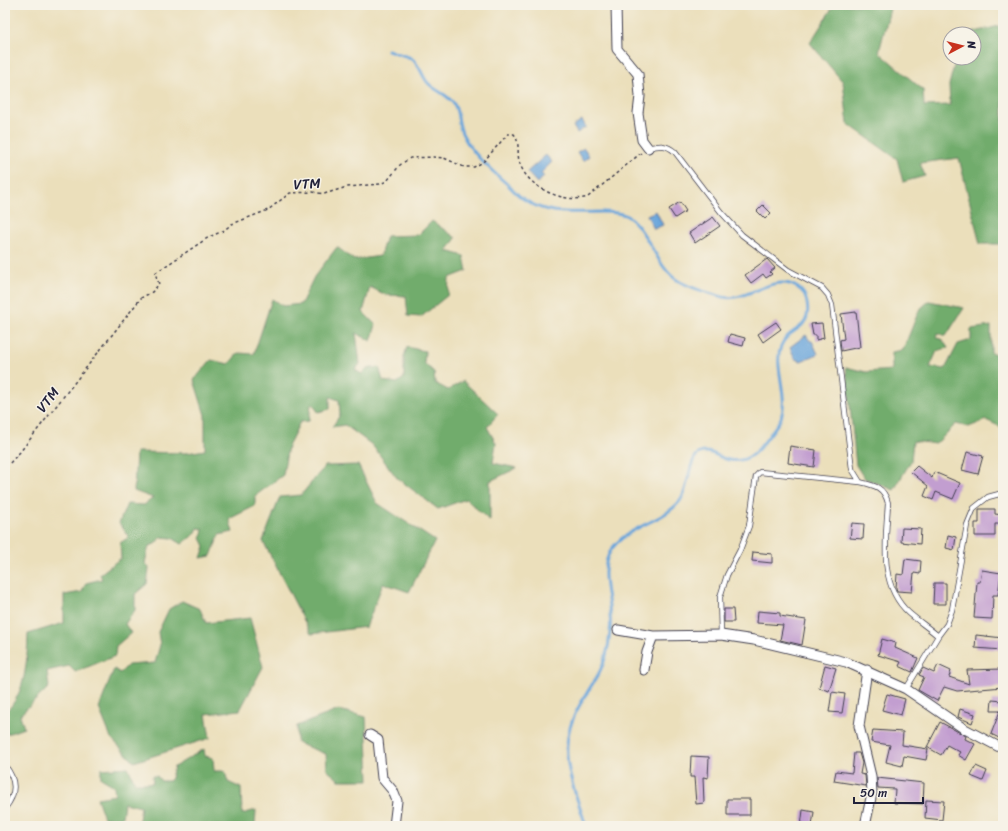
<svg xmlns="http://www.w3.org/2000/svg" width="1008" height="831" font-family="Sriracha,sans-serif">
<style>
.forest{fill:#71ac6c;stroke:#4a6754}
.water{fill:#6aa6db;stroke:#46648b}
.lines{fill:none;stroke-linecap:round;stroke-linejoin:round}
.stream{stroke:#6aa6db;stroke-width:3}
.building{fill:#c29ed0}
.service-casing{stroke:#403e4e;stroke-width:6}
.minor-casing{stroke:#403e4e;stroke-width:11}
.path{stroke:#403e4e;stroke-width:1.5;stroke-dasharray:3 3;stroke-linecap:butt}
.service{stroke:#fff;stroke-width:4.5}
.minor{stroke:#fff;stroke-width:9}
.labels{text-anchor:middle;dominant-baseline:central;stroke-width:3;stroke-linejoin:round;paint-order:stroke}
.street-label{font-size:14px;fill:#22223b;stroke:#f7f3e8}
</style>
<rect width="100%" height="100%" fill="#f7f3e8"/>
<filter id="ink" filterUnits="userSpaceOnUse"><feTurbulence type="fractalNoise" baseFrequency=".025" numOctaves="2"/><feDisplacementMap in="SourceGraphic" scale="8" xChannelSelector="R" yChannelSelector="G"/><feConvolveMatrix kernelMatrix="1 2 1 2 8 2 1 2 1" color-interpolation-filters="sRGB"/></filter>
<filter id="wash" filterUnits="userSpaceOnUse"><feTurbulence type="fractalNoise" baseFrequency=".012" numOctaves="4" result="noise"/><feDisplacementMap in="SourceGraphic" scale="16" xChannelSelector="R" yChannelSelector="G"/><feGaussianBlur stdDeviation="0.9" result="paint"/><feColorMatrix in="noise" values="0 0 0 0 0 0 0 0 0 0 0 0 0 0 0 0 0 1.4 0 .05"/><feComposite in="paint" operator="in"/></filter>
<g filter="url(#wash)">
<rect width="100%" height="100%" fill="#ebdfbb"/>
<path class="forest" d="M834,5h57l-12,47 44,38 1,16 26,-1 -1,-20 7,-27h18v-24h-7l36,-9v219h-23l-21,-86 -39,5 5,13 -22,6 -6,-23 -49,-35 -5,-42 -33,-39z
M432,221l24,17 -9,13 17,5 3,15 -18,7 -1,17 -27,22 -13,-1 -2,-20 -20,-1 -16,-8 -7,25 13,13 -5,16 -15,-8 4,31 -5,6 7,4 4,-5 13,-2 4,14 14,2 7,-5v-21l3,-10 18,4 -1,12 10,9 1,11 13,7 15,-9 35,33 -11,13 9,16 -3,20 24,5 -27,13v40l-24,-22 -28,10 -41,-31 -25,-33 -27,-20 -13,2 8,-12 -1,-15 -9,-3v12l-12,3 -4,-7 -3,-1 -2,17 -9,1 -12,24 -5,29 -28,21v10l-26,13 4,13 -14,3 -8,21 -10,2 4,-12 -4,-8 2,-9 -5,-1 -3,6 -13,10 -10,-6 -11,-1 -6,7 -6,2 -4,17 4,5 -2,16 -12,10v16l-10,14 6,9 -15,13 -1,10 -40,16 -6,-6 -22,5 2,16 -29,28 4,13 -17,6 -2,-5v-16c21,-20 22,-51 23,-79l36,-11v-28l18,-3 4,-9 16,-4 -2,-5 21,-16 -1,-15 9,-6 -10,-14 8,-19 17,1 9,-7 -19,-7 2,-39 51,1 18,-3v-35l-11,-35 17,-20 18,4 9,-11 16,1 18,-55 11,7 18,-2 13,-27 23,-30 17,13 26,-4 6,-20 32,-1z
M929,301l35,7 -18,28 -9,-3 -1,5 6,1 6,9 -11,3 -7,16 15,2 13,-25 13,-4v-11l20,-3v27l12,2v73l-17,-8 -17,7 -13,-3 -20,20 -23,-3 -2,20 -17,29 -30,-12 -8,-13 -10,-98 20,5 26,-2v-18l11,-2 16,-40z
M358,465l19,38 58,38 -26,51 -26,-9 -17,44 -55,7 -48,-93 17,-44 21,-2 24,-29z
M182,601l18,8 6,14 44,-5 13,49 -23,43 -34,4 4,24 -76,24 -23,-24 -12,-30 15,-39 6,4 8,-8 27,-2 5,-18 -2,-13 11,-23z
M339,710l27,7 3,63h-30l-12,-10 -1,-16 -29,-11v-17z
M204,749l1,7 8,2 1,13h11l3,11 13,6 1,26 14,-4 -1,16h-117l3,-19 -17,-4 -2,15h-18l-7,-20 18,-3 -1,-9 -13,-8v-9l27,-2 7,16h18l-1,-7h5l4,5h9l4,-14z"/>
<path class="water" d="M582,120l4,7 -9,6 -4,-7z
M584,148l5,8 -6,5 -6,-9z
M546,155l6,7 -11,11 3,4 -7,6 -10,-11z
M656,211l7,14 -9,4 -7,-14z
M806,335l4,6h2l6,13 -17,7 -6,-2 -5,-12z"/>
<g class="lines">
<path class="stream" d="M388,50c7,3 16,5 23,8 9,6 10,17 17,25 8,9 21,11 27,23 4,9 3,20 8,29 10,20 27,34 44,49 5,5 11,12 18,16 24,16 48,12 76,12 8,0 16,0 24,3 21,10 31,52 52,65 9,6 35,14 46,17 24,6 51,-26 75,-9 5,3 8,10 9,15 5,29 -18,23 -26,43 -8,20 8,49 0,72 -2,5 -7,10 -10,15 -11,15 -21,31 -42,27 -10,-2 -19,-11 -29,-7 -12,5 -11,37 -20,48 -18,22 -52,24 -69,49 -15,24 3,55 -1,82 -1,13 -5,30 -11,41 -13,23 -30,43 -32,71 -2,27 11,56 19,82"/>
</g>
<g id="blocks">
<path class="building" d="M680,202l6,9 -11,7 -6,-9z
M763,205l8,8 -6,6 -8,-8z
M713,217l7,9 -25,17 -6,-10z
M767,259l8,9 -5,4 2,2 -6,4 -3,-4 -12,9 -6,-8z
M856,312l4,35 -19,4 -1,-11 4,-1 -3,-25z
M776,322l5,7 -18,13 -5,-8z
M822,323l2,15 -8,2v-5h-3l-2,-11z
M730,334l15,4 -2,8 -15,-4z
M790,446l26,4 -2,17 -26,-4z
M967,452l16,4 -5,18 -16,-4z
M917,466l15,12 2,-6 26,11 -7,16 -17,-7 -3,8 -9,-4 4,-10 -17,-14z
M979,509h16v5l8,1v9h-8v12h-20v-13h4z
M852,523l12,1 -1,15 -13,-1z
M902,528l19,1 -1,15 -19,-2z
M948,535l8,2 -2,13 -8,-2z
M753,552l19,2v9l-20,-2z
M905,559l16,2 -1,13 -6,-1 -2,19 -15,-1 -1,-3 1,-14 6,1z
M982,570l19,3 -3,22h-5l-1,24 -18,-1 3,-36h3z
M934,583h12v21h-13z
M724,609h9l1,13h-10z
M758,611l22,2v3l26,4 -4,25 -22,-5 3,-15 -26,-2z
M976,635l27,3 -1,12 -27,-2z
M882,639l14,4 -1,5 23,10 -6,14 -13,-6 2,-4 -23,-7z
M825,665l11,3 -7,23 -10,-3z
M938,665l13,6 -2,6 20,7 -2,-14 36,-1v18l-46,4 -13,-4 -7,14 -19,-11 6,-13 -5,-2 4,-7 11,5z
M832,692l13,2 -3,19 -13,-1z
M887,694l18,5 -4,16 -19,-5z
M992,700l11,1v39l-12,-6 9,-23h-9z
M960,709l15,5 -3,9 -14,-6z
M940,722l26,14 -1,3 10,5 -9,16 -8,-5 2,-3 -13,-7 -6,10 -14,-8z
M873,730l30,2 -1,13 26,4 -2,11 -22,-4 -2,10 -16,-4 4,-17 -19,-3z
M854,753h5l3,10 -2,11 5,1 1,11 -32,-5 2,-10 16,2z
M691,756l18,1 -1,21 -5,-1 1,26 -8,1 -2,-27h-4z
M976,766l11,5 -4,10 -12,-5z
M877,778l47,5 -1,21 -29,-1 1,-14 -17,-1z
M727,799h23v16h-23z
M926,800l18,1 -2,19 -17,-2z
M803,810l11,2 -2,14h-11z"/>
</g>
</g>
<g filter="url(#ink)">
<use href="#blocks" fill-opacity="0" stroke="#403e4e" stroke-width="1"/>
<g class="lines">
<defs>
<path id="service" d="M648,148c12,-3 18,-4 27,4l46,60 21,23 46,35 34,18 6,7 4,10 20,164 8,13c14,3 24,5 28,21 -2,37 -10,82 21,110 9,8 20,15 29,23l-32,53
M721,635l-1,-38 7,-22 13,-25 9,-24 7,-50 4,-4 100,10
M938,636l9,-12 5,-14 15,-85 7,-17 14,-11 15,-4
M5,766c11,13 12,28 0,42"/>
<path id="minor" d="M616,5l1,44 21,25 2,22 -2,17 4,27 6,8
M618,630l35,6 68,-1 33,5 92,22 60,27 57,39 40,21
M644,670l3,-18 6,-16
M370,735l8,5 4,38 11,13 4,10 -3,25
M865,826l7,-33 -1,-17 -12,-50 8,-56"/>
</defs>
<use href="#service" class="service-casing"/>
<use href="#minor" class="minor-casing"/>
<path class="path" d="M5,464l3,1 12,-13 121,-154 11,-6 7,-8 -4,-11 54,-36 14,-6 9,-7 36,-14 22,-17 23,-1 11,2 23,-7 33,-3 7,-3 13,-16 10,-7 23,-1 11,1 20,9h10l9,-5 25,-28h6c7,10 2,20 6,30 8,24 44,40 68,33l53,-44"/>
<use href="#service" class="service"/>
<use href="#minor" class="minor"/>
</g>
</g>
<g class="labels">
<g class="street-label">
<text transform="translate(307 184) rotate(-3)">VTM</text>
<text transform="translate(48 400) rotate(-52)">VTM</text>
</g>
</g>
<rect width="1008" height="831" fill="none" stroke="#f7f3e8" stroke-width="20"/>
<g transform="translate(962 46) rotate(83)"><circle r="19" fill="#f7f3e8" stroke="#a29fa3"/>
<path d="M0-3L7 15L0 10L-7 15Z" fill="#c8321e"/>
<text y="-6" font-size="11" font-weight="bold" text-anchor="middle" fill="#22223b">N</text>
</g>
<path d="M854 797v6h69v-6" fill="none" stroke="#22223b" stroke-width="2"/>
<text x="860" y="797" font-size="12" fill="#22223b" stroke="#f7f3e8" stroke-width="3" paint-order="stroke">50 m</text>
</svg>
